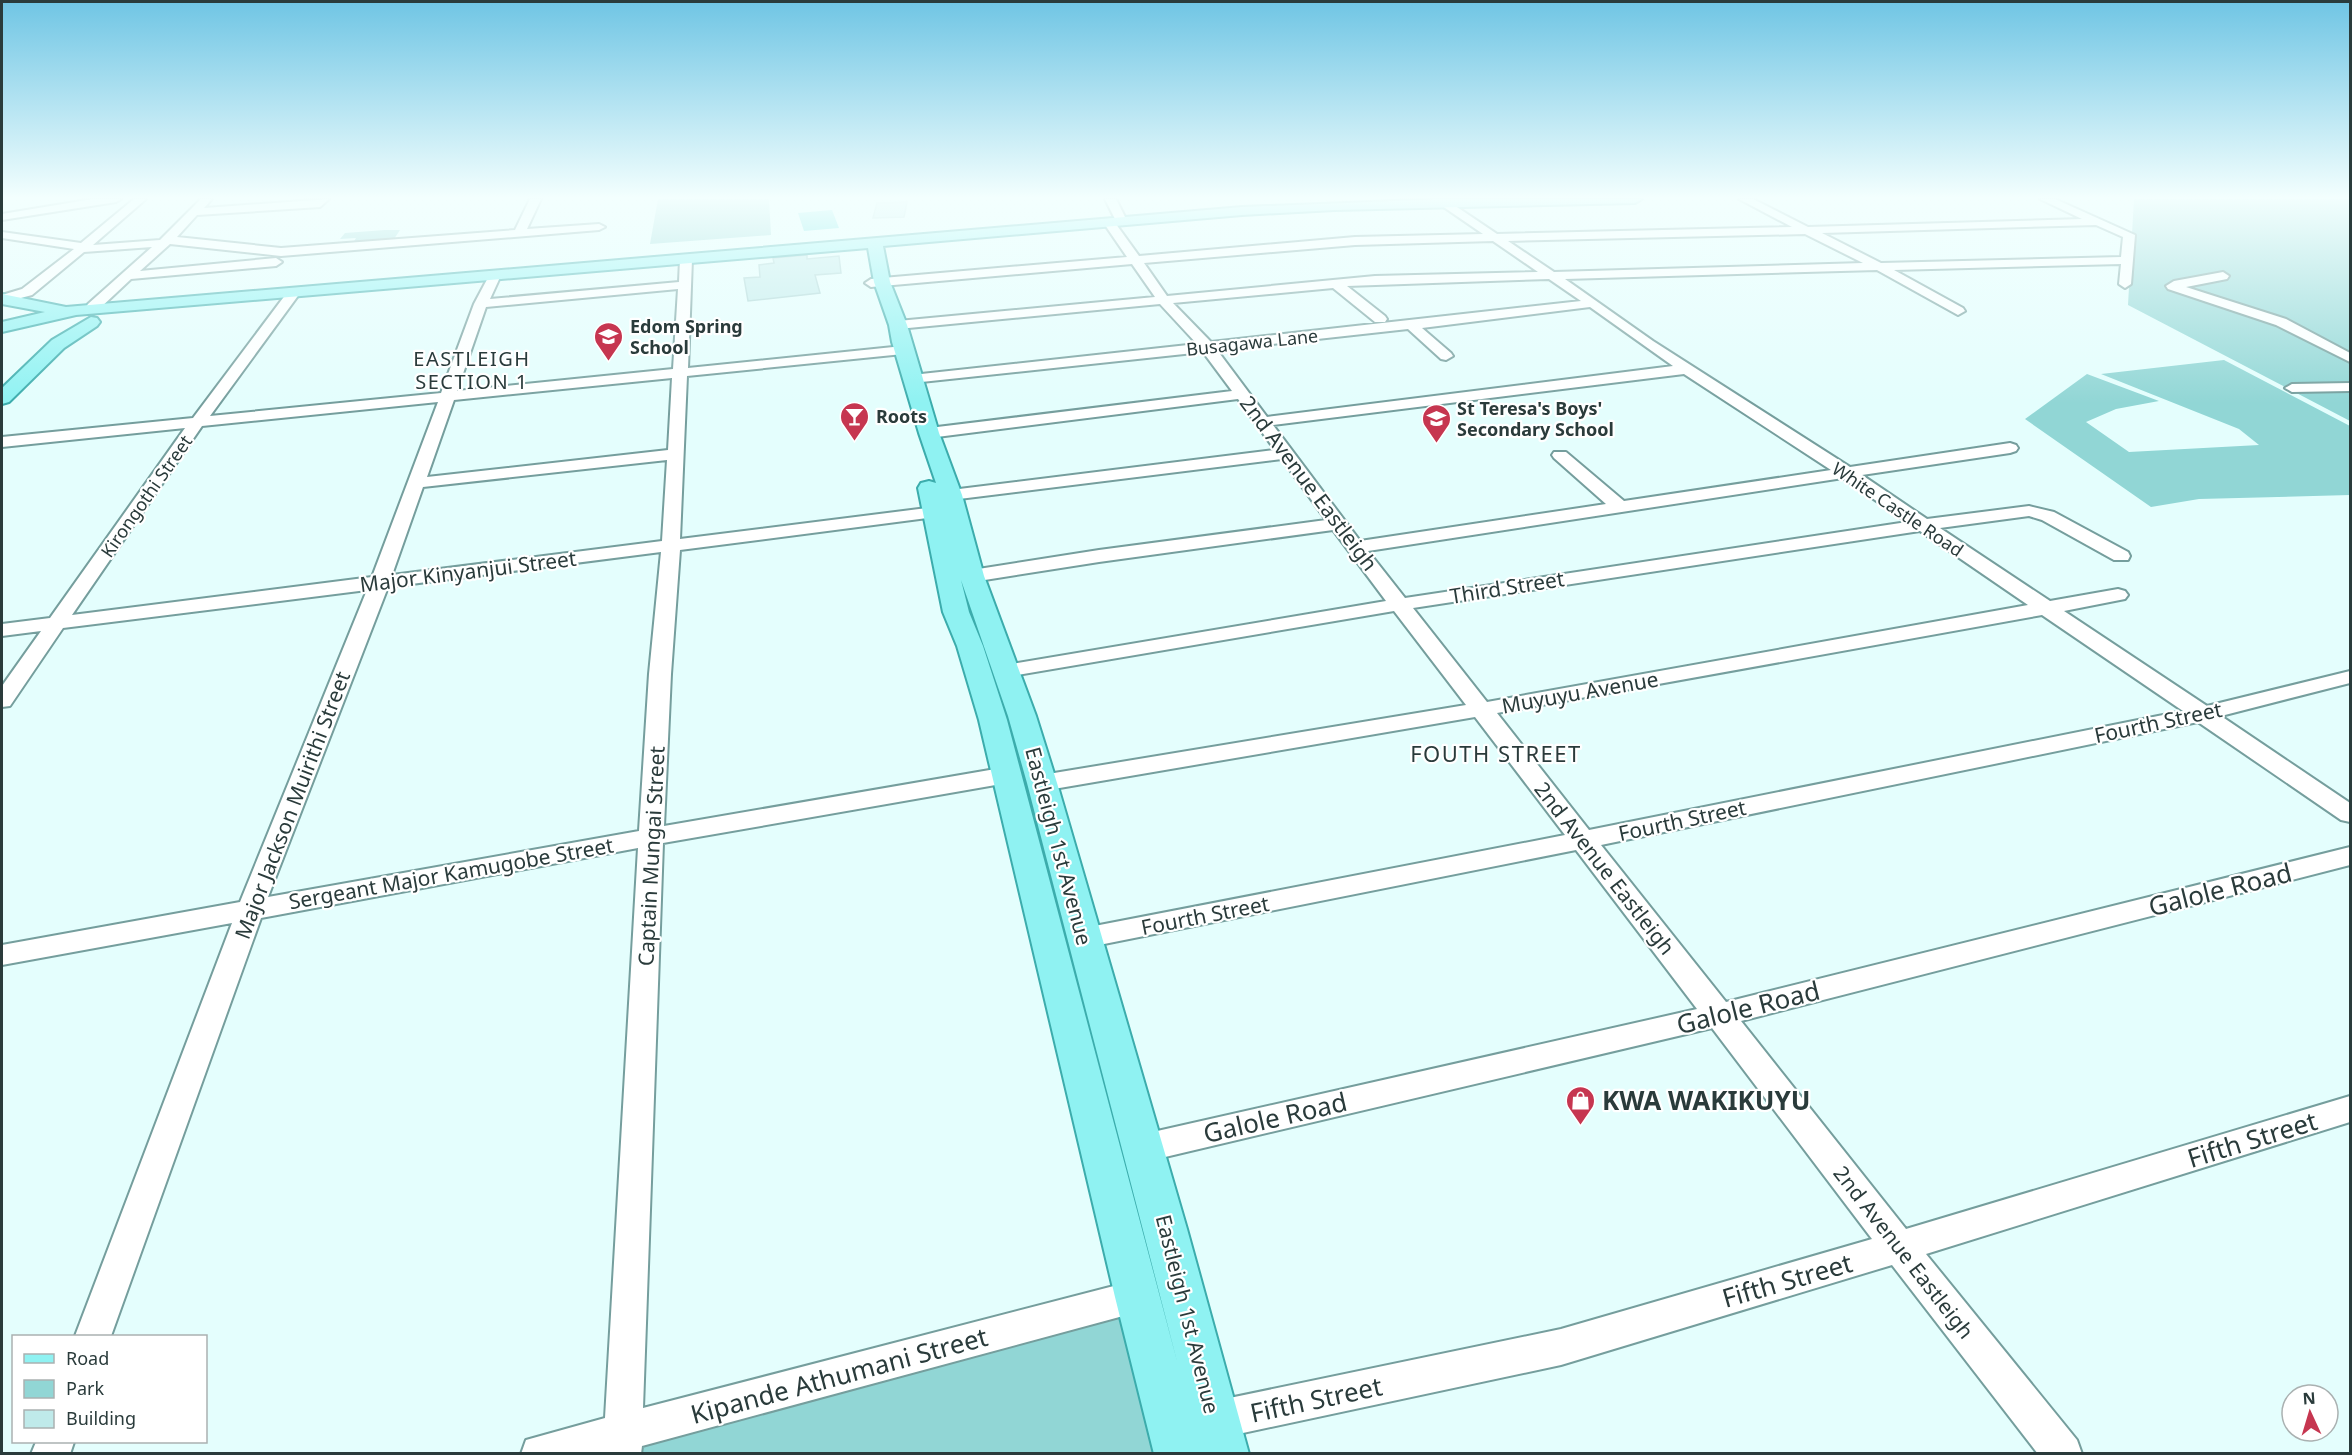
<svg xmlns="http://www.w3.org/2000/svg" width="2352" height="1455" font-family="'Noto Sans',sans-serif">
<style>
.green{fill:#91d6d5}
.water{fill:#5bdfdf}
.building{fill:#bfeaea;stroke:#a9d3d3;stroke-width:1.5}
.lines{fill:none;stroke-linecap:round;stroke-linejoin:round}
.minor-casing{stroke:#759e9d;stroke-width:4}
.major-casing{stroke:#3cacac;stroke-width:4}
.minor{fill:#fff;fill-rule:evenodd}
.major{fill:#8ff2f2;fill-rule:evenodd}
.labels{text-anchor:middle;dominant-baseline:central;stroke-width:4.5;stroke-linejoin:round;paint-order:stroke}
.far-poi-label{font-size:18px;font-weight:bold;fill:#2a3b3b;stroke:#fff;text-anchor:start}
.far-street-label{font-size:18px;fill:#2a3b3b;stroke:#fff}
.far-quarter-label{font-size:20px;letter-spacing:1.5px;fill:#2a3b3b;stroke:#fff}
.street-label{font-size:21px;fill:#2a3b3b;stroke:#fff}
.neighbourhood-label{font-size:22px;letter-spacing:1.5px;fill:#2a3b3b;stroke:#fff}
.near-street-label{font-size:26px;fill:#2a3b3b;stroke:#fff}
.near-poi-label{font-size:26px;font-weight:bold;fill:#2a3b3b;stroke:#fff;text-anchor:start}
</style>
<rect width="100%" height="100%" fill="#e4fefd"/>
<path class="green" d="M658,199h111l2,36 -121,9z
M2134,199h216v222l-222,-116z
M385,230h15l-8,12 -40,3 4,-7 -16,1 5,-6z
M2224,360l126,66v69l-151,4 -48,8 -126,-88 62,-45 72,27 -43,8 -30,13 43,30 130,-7 -20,-16 -138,-55z
M1137,1297l42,157h-639z"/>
<path class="water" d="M832,210l7,18 -35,3 -6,-18z"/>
<path class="building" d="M907,202l-3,15 -31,1 4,-15z
M807,255v4l32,-3 2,17 -26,2 5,18 -72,8 -4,-23 16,-1 -1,-12 15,-2 -1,-5z"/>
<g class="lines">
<defs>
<path id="minor" d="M93,199h28l-5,3 -114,18v-6z
M134,199h12l-53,46 67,-5 41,-41h11l-8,9 125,-9 -9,8 -123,8 -20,22 104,11 234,-18 15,-31h11l-14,30 72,-5 6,3 -6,3 -318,26 -111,-12 -30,27 136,-13 6,4 -6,4 -145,13 -33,31h-10l-2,-3 2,-3 64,-57 -68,5 -52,43 -30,8v-8l20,-6 52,-40 -72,-11v-6l79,11z
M1105,199h11l11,22 -2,2h-8z
M1432,199h13l52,35 295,-7 -53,-28h14l55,28 274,-8 -42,-20h15l80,36 -4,49 -6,4 -6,-4 2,-20 -227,6 69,38 2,3 -7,4 -81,-45 -312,9 88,62 197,126 160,-24 6,2 2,3 -2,3 -6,2 -148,22 65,44 102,-13 25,6 74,40 2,4 -2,4h-14l-72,-40 -13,-4 -89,12 110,73 68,-12 7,2 3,4 -3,4 -61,12 143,95 143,-35v12l-129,33 129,87v19l-9,-2 -143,-98 -597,123 125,157 624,-155v18l-609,156 165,208 444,-133v26l-424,132 151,186 5,14h-44l-146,-189 -331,100 -346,74 -13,-6 -6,-13 6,-13 13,-6 346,-72 311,-90 -160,-211 -568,134 -11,-4 -5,-10 5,-10 11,-4 553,-125 -121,-159 -492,98 -10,-3 -4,-7 4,-7 10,-3 481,-93 -90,-118 -433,74 -8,-3 -4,-5 4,-5 8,-3 424,-70 -72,-94 -388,66 -8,-1 -3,-5 3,-5 8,-1 380,-64 -53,-71 -234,32 -127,20 -7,-2 -3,-4 3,-4 7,-2 127,-20 227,-30 -44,-61 -331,41 -6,-1 -3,-4 3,-4 6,-1 324,-40 -37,-51 -309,39 -6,-2 -2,-3 2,-3 6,-2 303,-37 -29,-39 -291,31 -7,-4 7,-4 285,-31 -37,-40 -262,25 -7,-4 7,-4 257,-24 -23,-33 -261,23 -6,-4 6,-4 256,-22 -24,-35 6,-3 4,1 26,36 216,-19 128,-3zM2096,225l27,12 -2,20 -240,6 -59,-30zM1805,234l58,29 -309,9 -46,-31zM1493,241l45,31 -163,4 -208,20 -23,-33 211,-18zM1549,279l32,22 -370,41 -38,-39 160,-15 42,34h10l2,-3 -2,-3 -38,-30zM1590,307l83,59 -406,51 -50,-67 191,-21 33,30 5,1 7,-4 -2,-3 -29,-25zM1684,374l147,96 -207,31 -58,-49h-12l-2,3 2,3 52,46 -246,37 -87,-116zM1843,478l64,44 -502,76 -37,-47zM1920,531l108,74 -541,97 -74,-94zM2042,615l141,96 -594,119 -92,-117z
M686,255l6,4 -4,109 215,-22 7,4 -7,4 -216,22 -7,163 255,-32 6,1 3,4 -3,4 -6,1 -255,33 -9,124 -7,152 343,-59 8,3 4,5 -4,5 -8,3 -344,60 -20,565 494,-128 12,5 6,12 -6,12 -507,137 -1,8h-120l5,-14 79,-22 33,-570 -377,70 -150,418h-36l157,-413 -230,42v-20l238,-43 127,-312 -304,38 -53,78 -8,1v-21l39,-55 -39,5v-12l48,-6 135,-190 -183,19v-10l191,-19 96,-128 5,-1 6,4 -90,123 231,-23 33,-89 17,-32h8l2,3 -11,24 189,-17 1,-23zM678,289l-5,80 -216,22 29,-84zM672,378l-4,72 -241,27 27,-77zM438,402l-66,175 -300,38 130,-189zM667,460l-5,81 -270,34 31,-88zM661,552l-12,122 -10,157 -371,66 120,-310z
M2223,272l6,4 -2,3 -41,8 100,32 64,34v9l-74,-37 -108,-36 -2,-3 8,-5z
M2350,383v8l-58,1 -7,-4 7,-4z
M36,1442h38l-4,12h-39z"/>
<path id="major" d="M1443,199h199l-7,4 -301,7 -92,5 -359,31 7,36 17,43 32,108 23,62 22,81 52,140 21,67 130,446 62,225h-95l-39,-157 -136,-577 -22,-74 -14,-34 -25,-124 3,-5 8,-2 7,2 -17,-50 -27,-91 -3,-17 -15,-43 -6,-34 -792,67 -74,17v-10l43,-10 -43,-8v-10l64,13 1176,-100zM961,580l47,136 19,67 151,582 -171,-645 -24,-74 -14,-34z
M91,317l6,1 3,4 -3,4 -33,22 -55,54 -7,2v-16l50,-48z"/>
</defs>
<use href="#minor" class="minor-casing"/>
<use href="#major" class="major-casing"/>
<use href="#minor" class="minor"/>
<use href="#major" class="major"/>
</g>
<linearGradient id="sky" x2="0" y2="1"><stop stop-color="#6fc5e4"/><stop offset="0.49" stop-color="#f3fffe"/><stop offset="1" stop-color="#f3fffe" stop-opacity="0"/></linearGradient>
<rect width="2352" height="403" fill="url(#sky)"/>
<defs>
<symbol id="school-pin" viewBox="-11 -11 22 30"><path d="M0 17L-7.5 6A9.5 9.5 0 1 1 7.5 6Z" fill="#c63650" stroke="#fff"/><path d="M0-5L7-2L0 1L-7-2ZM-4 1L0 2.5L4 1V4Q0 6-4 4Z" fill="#fff"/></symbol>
<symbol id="bar-pin" viewBox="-11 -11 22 30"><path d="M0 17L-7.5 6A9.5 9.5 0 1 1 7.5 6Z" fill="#c63650" stroke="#fff"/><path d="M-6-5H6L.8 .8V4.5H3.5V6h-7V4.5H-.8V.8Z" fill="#fff"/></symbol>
<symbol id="shop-pin" viewBox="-11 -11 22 30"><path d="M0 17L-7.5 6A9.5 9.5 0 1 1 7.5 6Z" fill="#c63650" stroke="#fff"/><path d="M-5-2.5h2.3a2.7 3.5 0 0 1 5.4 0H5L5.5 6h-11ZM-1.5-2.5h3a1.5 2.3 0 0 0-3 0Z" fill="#fff"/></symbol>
</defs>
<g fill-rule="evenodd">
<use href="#school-pin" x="592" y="320" width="33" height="45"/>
<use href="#bar-pin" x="838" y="400" width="33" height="45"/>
<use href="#school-pin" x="1420" y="402" width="33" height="45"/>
<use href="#shop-pin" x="1564" y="1084" width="33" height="45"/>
</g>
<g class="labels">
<g class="far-poi-label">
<text x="630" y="326">Edom Spring<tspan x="630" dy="21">School</tspan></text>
<text x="1457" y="408">St Teresa's Boys'<tspan x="1457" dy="21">Secondary School</tspan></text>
<text x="876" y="416">Roots</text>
</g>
<g class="far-street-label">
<text transform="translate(1252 342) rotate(-6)">Busagawa Lane</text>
<text transform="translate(146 496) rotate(-55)">Kirongothi Street</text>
<text transform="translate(1898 509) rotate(34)">White Castle Road</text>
</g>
<g class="far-quarter-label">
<text x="472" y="358">EASTLEIGH<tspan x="472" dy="23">SECTION 1</tspan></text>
</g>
<g class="street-label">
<text transform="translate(1309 483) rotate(53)">2nd Avenue Eastleigh</text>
<text transform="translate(468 571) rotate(-7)">Major Kinyanjui Street</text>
<text transform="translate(1507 587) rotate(-9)">Third Street</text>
<text transform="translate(1580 692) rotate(-10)">Muyuyu Avenue</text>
<text transform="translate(2158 722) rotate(-12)">Fourth Street</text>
<text transform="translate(292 805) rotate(-69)">Major Jackson Muirithi Street</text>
<text transform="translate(1682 820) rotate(-12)">Fourth Street</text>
<text transform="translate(1059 846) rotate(75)">Eastleigh 1st Avenue</text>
<text transform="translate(651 856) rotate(-87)">Captain Mungai Street</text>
<text transform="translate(1605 868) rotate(52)">2nd Avenue Eastleigh</text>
<text transform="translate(451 873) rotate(-10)">Sergeant Major Kamugobe Street</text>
<text transform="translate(1205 915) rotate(-11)">Fourth Street</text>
<text transform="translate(1904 1252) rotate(52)">2nd Avenue Eastleigh</text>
<text transform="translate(1188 1314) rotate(76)">Eastleigh 1st Avenue</text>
</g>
<g class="neighbourhood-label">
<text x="1496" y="753">FOUTH STREET</text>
</g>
<g class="near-street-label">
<text transform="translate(2220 889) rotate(-14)">Galole Road</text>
<text transform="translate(1748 1007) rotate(-14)">Galole Road</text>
<text transform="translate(1275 1117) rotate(-13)">Galole Road</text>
<text transform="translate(2252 1139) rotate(-17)">Fifth Street</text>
<text transform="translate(1787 1280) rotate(-16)">Fifth Street</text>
<text transform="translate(839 1375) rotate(-15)">Kipande Athumani Street</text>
<text transform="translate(1316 1399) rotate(-12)">Fifth Street</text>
</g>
<g class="near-poi-label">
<text x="1602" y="1100">KWA WAKIKUYU</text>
</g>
</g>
<rect width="2352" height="1455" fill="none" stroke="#2a3b3b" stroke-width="6"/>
<rect x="12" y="1335" width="195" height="108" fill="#ffffff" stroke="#aab1b1" stroke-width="1.5"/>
<rect x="24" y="1354" width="30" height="9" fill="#8ff2f2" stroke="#aab1b1" stroke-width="1.5"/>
<text x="66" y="1365" font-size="18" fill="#2a3b3b">Road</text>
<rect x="24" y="1380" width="30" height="18" fill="#91d6d5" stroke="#aab1b1" stroke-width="1.5"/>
<text x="66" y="1395" font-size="18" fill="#2a3b3b">Park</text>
<rect x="24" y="1410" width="30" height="18" fill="#bfeaea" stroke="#aab1b1" stroke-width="1.5"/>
<text x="66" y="1425" font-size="18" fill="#2a3b3b">Building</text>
<g transform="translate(2310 1413) rotate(356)"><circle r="28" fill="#ffffff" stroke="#aab1b1" stroke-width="1.5"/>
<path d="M0-4.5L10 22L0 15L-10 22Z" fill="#c63650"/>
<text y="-9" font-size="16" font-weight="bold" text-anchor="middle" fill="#2a3b3b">N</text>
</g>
</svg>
